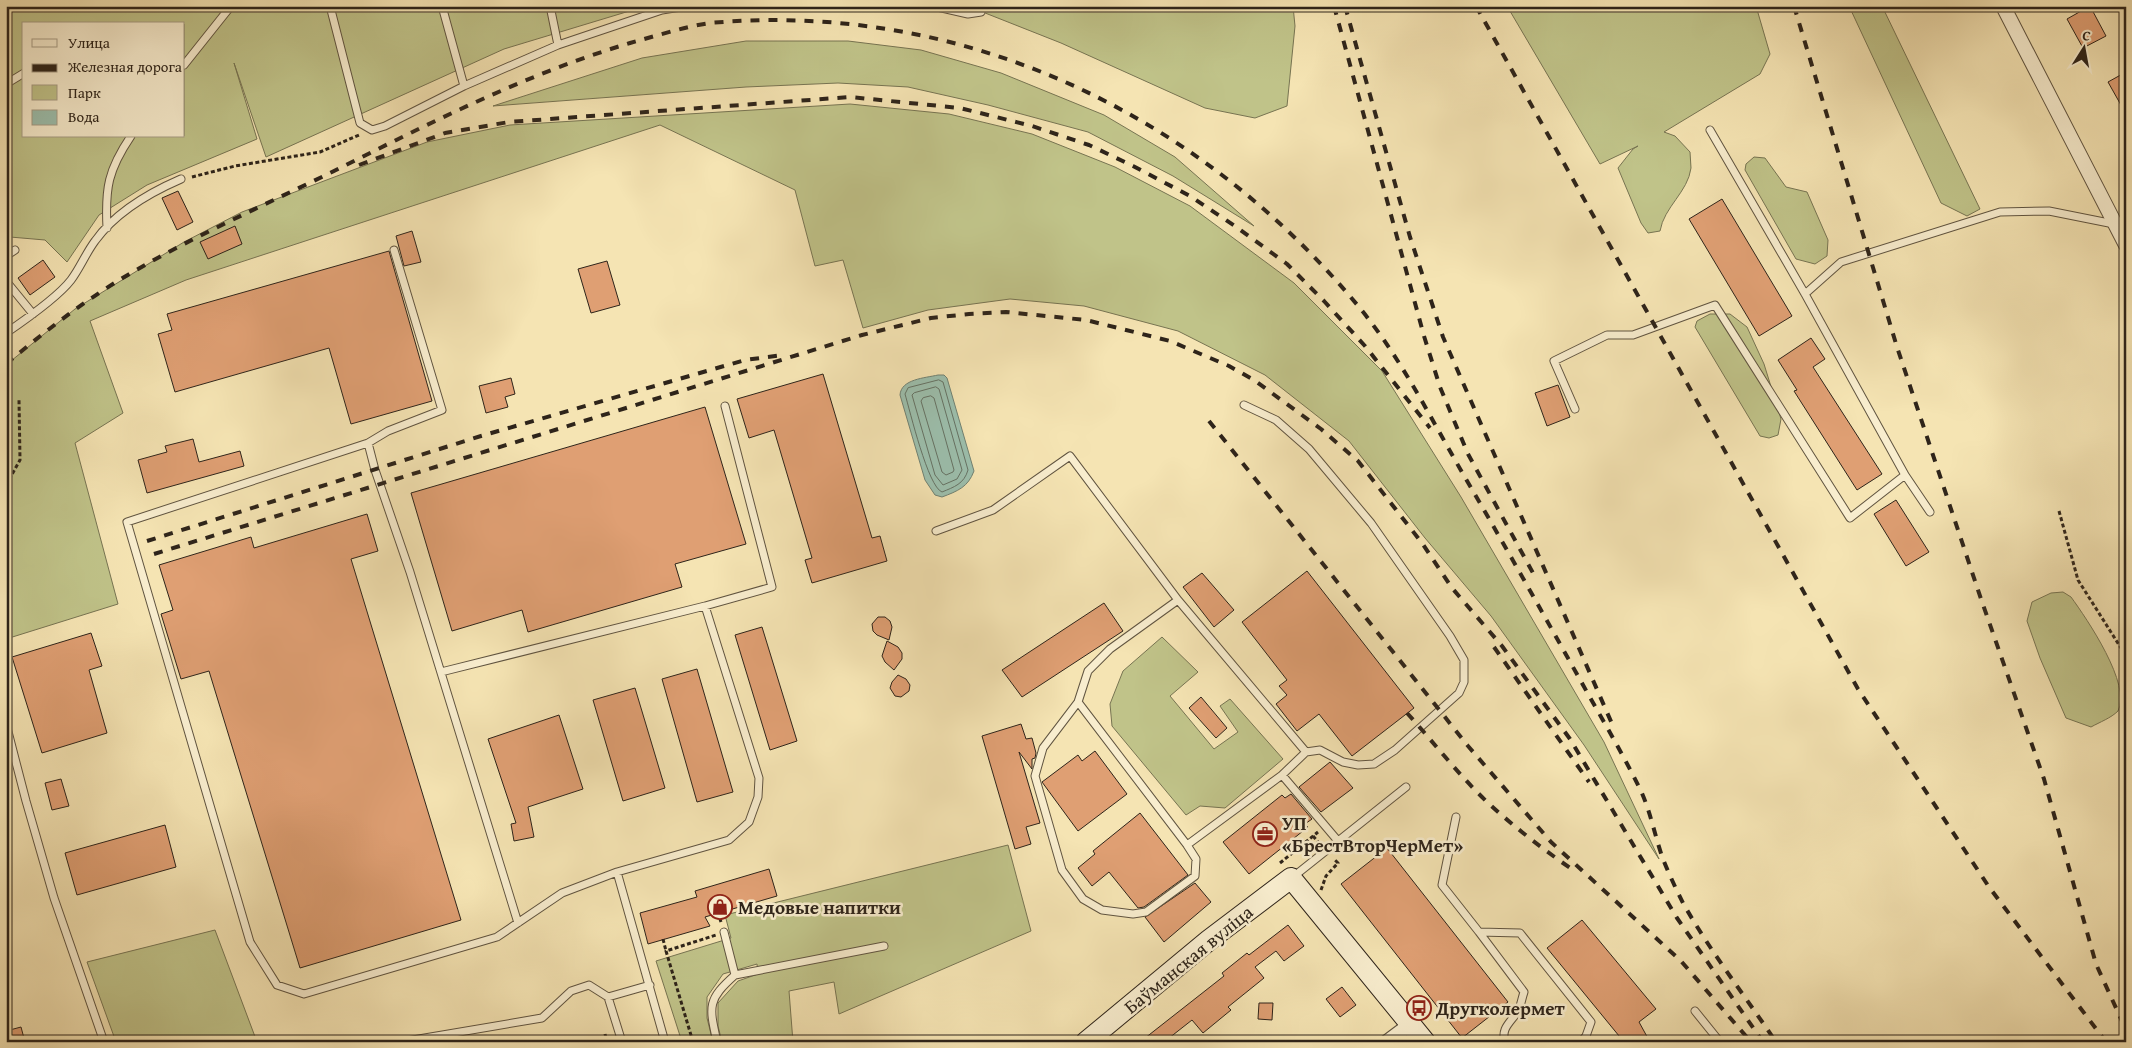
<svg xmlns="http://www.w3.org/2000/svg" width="2132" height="1048" font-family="'Gentium Book Plus',serif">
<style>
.green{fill:#c0c389;stroke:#777452;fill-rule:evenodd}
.water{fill:#9cbfad;stroke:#708172}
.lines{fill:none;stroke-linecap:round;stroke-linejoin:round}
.shore{stroke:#657264;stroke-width:1}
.building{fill:#df9f73;stroke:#2e241a}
.lane-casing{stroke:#605440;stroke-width:9}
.street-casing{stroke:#605440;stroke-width:16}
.secondary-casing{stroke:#2e241a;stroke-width:22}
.path{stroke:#2e241a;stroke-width:3;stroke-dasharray:4 2.5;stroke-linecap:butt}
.lane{stroke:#f8edce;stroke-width:7}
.street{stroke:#f8edce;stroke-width:14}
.secondary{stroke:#f8edce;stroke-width:20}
.rail{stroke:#2e241a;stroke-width:4;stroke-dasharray:9 9;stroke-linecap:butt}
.labels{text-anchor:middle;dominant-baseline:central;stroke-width:5;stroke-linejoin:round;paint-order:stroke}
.poi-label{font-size:19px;font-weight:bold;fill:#2e241a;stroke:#f8edce;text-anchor:start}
.street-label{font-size:19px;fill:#2e241a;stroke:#f8edce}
</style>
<rect width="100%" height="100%" fill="#f5e4b3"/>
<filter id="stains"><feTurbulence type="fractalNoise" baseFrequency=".004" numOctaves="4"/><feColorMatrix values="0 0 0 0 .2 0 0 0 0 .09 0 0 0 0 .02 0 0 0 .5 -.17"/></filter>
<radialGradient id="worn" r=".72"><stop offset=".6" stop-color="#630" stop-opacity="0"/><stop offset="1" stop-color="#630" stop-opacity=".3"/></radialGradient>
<path class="green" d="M6,6h640l-142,43 -238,108 -32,-94 23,76 -110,46 -48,30 -32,47 -22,-22 -35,-3 -4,2zM24,24h160v112h-160z
M961,6h332l2,20 -8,80 -32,12 -50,-10 -144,-65 -86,-34z
M1507,6h249l14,48 -10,20 -96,58 11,4 15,16c0,5 1,11 1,16 -3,24 -27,39 -31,63l-12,2 -7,-10 -23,-55 15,-19 5,-3 -38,18z
M1849,6h33l98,203 -13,7 -26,-13z
M746,41h102l73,9 80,23 103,42 71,42 79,69 -81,-50 -85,-44 -100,-27 -80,-18 -70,-4 -92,4 -253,19 149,-48z
M850,104l99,10 83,20 83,33 75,39 104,77 88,88 79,126 143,245 55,117 -75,-114 -93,-129 -66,-78 -76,-97 -84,-66 -87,-44 -94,-25 -74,-7 -82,11 -65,18 -20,-68 -28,6 -20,-76 -135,-65 -474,155 -96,41 33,92 -48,30 43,161 -112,35v-274l69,-56 109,-67 58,-30 185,-70 83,-17z
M1754,157l11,1 21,29 21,5 21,48 -1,16 -12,8 -19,-5 -51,-89 1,-6z
M1710,314h20l17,13 17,37 17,55 -3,16 -9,3 -9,-2 -65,-109 2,-6z
M2063,592l8,5c16,22 61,88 47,114 -7,7 -18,11 -27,16l-25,-9 -26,-60 -13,-37 5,-19 19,-9z
M1162,637l36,35 -28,24 44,53 24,-17 -18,-26 10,-7 53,60 -58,49 -25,-2 -14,9 -74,-89 -2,-22 13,-33z
M1008,845l23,86 -192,83 -5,-32 -45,9 4,51h-71l-4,-16v-23l20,-22 20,-7 -1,-10 -34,10 -16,23v21l6,24h-31l-26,-81 75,-23 -6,-23z
M215,930l42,112h-141l-29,-80z"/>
<path class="water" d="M938,375h6l3,3 27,93c-6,16 -16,20 -32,26l-7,-2 -10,-15 -25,-85c1,-16 25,-17 38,-20z"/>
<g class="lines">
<path class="shore" d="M939,380l4,2 25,88c-4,14 -14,17 -26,22 -14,-5 -32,-81 -37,-98l3,-6z
M936,387l3,2 23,81 -5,9 -14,6 -8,-10 -23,-80 2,-2z
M931,396l3,2 20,72 -1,2 -7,3 -4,-3 -21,-71 2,-3z"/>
</g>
<path class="building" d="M2090,6l16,30 -23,12 -16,-29z
M2126,72v42l-18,-32z
M178,191l15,31 -16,8 -15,-32z
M1722,199l70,117 -33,20 -70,-117z
M235,226l7,18 -34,15 -8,-17z
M412,231l9,31 -17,4 -8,-30z
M389,251l43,150 -81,23 -22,-76 -154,44 -17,-58 14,-4 -5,-16z
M43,260l12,17 -25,18 -12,-17z
M607,261l13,44 -29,8 -13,-44z
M1811,338l14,21 -12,8 69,107 -25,16 -63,-99 3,-1 -19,-30z
M823,374l49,164 8,-2 7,25 -75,22 -7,-23 7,-2 -38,-128 -25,8 -12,-39z
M511,378l4,16 -10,3 3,10 -22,6 -7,-27z
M1558,385l12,32 -23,9 -12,-33z
M705,407l41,137 -71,20 7,23 -154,45 -6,-22 -70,21 -41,-138z
M193,439l6,23 41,-11 4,15 -97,27 -9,-33 29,-8 -2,-6z
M1896,500l33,52 -23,14 -32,-52z
M367,514l11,37 -27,8 110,361 -161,48 -91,-297 -28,8 -20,-65 12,-4 -14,-45 92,-28 3,11z
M1307,571l107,137 -62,48 -33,-42 -22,17 -21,-27 11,-9 -8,-9 8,-6 -45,-58z
M1202,573l32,37 -20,17 -31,-40z
M1104,603l19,28 -101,66 -20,-27z
M878,617h7l5,4 2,6 -3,13 -12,-5 -4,-4 -1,-7z
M762,627l35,114 -27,9 -35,-115z
M91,633l11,33 -13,4 18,63 -65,20 -30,-96z
M887,641l11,6 4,6v6l-8,11 -9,-8 -3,-6z
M697,669l36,123 -36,10 -35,-123z
M898,675l8,4 4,6 -1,6 -8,6 -6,-1 -5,-8 2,-6z
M635,688l30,100 -42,13 -30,-101z
M1201,697l26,31 -11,10 -27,-30z
M559,715l24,74 -55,18 6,30 -20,4 -3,-17 5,-1 -28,-84z
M1021,724l5,15 6,-1 4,15 -1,5 -3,1v10l-13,-17 21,71 -14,4 5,17 -16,5 -33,-113z
M1095,751l32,43 -49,37 -36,-49 36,-27 4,6z
M1330,762l23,26 -32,24 -22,-25z
M61,779l8,27 -17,4 -7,-27z
M1291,794l21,25 -7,5 3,3 -59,47 -26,-32 59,-47 3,3z
M1140,813l48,62 -44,32 -6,1 -29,-36 -17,14 -14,-18 17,-14 -2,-3z
M165,825l11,42 -99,28 -12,-42z
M1387,848l121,154 -46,36 -121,-154z
M769,869l8,27 -72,21 5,9 -62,18 -8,-31 57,-16 -2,-6z
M1195,883l16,19 -47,40 -19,-25z
M1582,920l74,89 -17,13 11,20h-26l-77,-94z
M1288,925l16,21 -20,15 -8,-10 -21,16 9,11 -36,29 3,3 -28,23 -11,-13 -28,22h-24l84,-66 -2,-3 25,-20 2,2z
M1342,987l14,18 -16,12 -14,-18z
M1259,1003h14l-1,17 -14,-1z
M21,1027l4,15h-19v-11z"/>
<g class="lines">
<defs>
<path id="lane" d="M330,6l30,117 12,7 13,-4 79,-40
M442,6l22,80 94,-41
M550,6l8,39 104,-35
M933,6l35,8 13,-2 -1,-6
M661,7l1,3 25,-4
M184,65l47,-59
M6,84l18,-11
M1710,130l95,164 100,181
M107,228c-2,-40 1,-58 24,-92
M394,250l48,160 -54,21 -20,12 -241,79 123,420 27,43 27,9 193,-57 65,-44 55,-21 48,170
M6,256l9,-6
M6,281l27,33
M1805,294l36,-32 159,-50 49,-1 65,13
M6,333c19,-13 52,-36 65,-53 9,-12 15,-27 24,-39 20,-28 56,-49 86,-62
M1244,405l32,15 33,29 62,74 79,113 14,24v22l-5,11 -64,57 -21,14 -16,1 -15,-3 -23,-12 -14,2 -24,23
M1575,409l-21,-48 53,-26h26l82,-30 135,213 55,-43 25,37
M368,443l7,27 35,102 108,351
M936,531l57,-21 77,-54 108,144
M705,606l67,-19 -47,-181
M441,672l264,-66 54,172 -1,19 -9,25 -20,18 -112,32
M1078,702l-35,46 -8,28 27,94 21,29 19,11 31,4 13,-2 49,-36 1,-17 -9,-14
M6,724l20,77 28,97 50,144
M1306,752l-128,-152 -68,49 -22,22 -10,31 109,143 95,-70 56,66
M1456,817l-14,68 37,47 41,1 71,89 -5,14 -5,6
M1293,877l113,-90
M1479,932l45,60c-2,6 -3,12 -5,17 -6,12 -19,18 -14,33
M735,975l149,-29
M1695,1011l25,31
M401,1042l141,-24 29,-27 18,-6 19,12
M622,1042l-14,-45 42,-12
M717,1042c-8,-36 -10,-42 18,-67l-11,-43"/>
<path id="street" d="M2003,6l123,239
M1387,1042l24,-18"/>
<path id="secondary" d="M1086,1042l123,-102 82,-62 134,164"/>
</defs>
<use href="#lane" class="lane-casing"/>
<use href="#street" class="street-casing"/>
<use href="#secondary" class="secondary-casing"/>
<path class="path" d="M192,177l43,-11 85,-14 39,-17
M6,485l14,-25 -1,-60
M2059,511l19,69 48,76
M1313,836l6,7
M1280,863l38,-31
M1321,890l5,-14 12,-13 -4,-4
M718,913l3,9
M663,939l3,12
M605,1034l2,8
M693,1042l-27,-91 50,-16"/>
<use href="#lane" class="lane"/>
<use href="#street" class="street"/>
<use href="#secondary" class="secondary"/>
<path class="rail" d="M1334,6l90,330 16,51 28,67 65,119
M1345,6l65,231 33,100 170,389
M1476,6l382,683 131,198 117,155
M1794,6l103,341 84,252 63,180 52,185 30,66
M359,165l86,-32 64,-11 341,-25 110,11 72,18 57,19 44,21 57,30 45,30 52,38 37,37 41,45 65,82
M6,364c37,-31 74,-60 115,-85 68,-41 142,-73 213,-108 96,-48 192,-97 296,-128 26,-7 53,-16 80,-20 255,-23 490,92 649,284 43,52 73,114 107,172 38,65 75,131 112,197 21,38 44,76 63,115 10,22 14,46 22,68 6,15 13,30 20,44 27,48 62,93 93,139
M1209,421l259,325 83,96 130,119 70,81
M147,541l334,-105 264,-76 38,-5
M154,554l708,-219 69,-17 38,-4 37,-2 80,8 84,21 59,25 25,14 67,49 37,32 64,82 30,45 50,58 68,93 107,179 86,124
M1494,647l95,135
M1407,713c30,33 57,69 90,98 25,22 51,42 79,61"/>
</g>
<defs>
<symbol id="office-ring" viewBox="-11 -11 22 22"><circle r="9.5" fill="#f8edce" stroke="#8f2418" stroke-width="1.5"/><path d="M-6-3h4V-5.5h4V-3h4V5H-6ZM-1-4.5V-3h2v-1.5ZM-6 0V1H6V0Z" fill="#8f2418"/></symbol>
<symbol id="shop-ring" viewBox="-11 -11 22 22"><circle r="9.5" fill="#f8edce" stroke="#8f2418" stroke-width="1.5"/><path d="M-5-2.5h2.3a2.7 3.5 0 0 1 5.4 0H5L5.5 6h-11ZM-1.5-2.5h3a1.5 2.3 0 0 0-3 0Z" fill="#8f2418"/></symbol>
<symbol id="bus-ring" viewBox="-11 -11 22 22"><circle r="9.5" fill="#f8edce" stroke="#8f2418" stroke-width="1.5"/><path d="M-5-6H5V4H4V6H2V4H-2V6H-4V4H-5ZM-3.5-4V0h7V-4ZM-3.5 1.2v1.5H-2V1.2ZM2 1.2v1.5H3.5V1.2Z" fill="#8f2418"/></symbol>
</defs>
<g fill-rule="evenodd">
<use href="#office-ring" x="1251" y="820" width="28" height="28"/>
<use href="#shop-ring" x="706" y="893" width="28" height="28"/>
<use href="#bus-ring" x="1405" y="994" width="28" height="28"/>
</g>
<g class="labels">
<g class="poi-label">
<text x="1282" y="823">УП<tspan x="1282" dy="22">«БрестВторЧерМет»</tspan></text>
<text x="738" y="907">Медовые напитки</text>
<text x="1436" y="1008">Другколермет</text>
</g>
<g class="street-label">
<text transform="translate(1188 959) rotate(-39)">Баўманская вуліца</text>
</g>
</g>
<rect width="2132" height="1048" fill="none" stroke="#f5e4b3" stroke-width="25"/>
<rect x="8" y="8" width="2117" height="1033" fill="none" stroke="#2e241a" stroke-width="2.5"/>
<rect x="12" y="12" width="2107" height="1023" fill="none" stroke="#2e241a"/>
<rect x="22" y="22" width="162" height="115" fill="#f8edce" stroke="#a79d86"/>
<rect x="32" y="39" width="25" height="8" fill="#f8edce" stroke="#a79d86"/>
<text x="68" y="48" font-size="15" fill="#2e241a">Улица</text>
<rect x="32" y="64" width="25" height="8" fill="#2e241a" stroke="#a79d86"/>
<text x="68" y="72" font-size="15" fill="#2e241a">Железная дорога</text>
<rect x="32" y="85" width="25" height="15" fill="#c0c389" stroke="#a79d86"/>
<text x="68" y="98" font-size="15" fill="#2e241a">Парк</text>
<rect x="32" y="110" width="25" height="15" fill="#9cbfad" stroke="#a79d86"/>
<text x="68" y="122" font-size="15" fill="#2e241a">Вода</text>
<g transform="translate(2084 48) rotate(11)" stroke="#f8edce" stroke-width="4" paint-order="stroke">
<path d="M0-4L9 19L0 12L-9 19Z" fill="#2e241a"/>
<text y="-8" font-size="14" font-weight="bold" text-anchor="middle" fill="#2e241a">С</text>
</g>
<rect width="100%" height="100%" filter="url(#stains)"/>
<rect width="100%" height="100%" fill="url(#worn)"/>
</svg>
